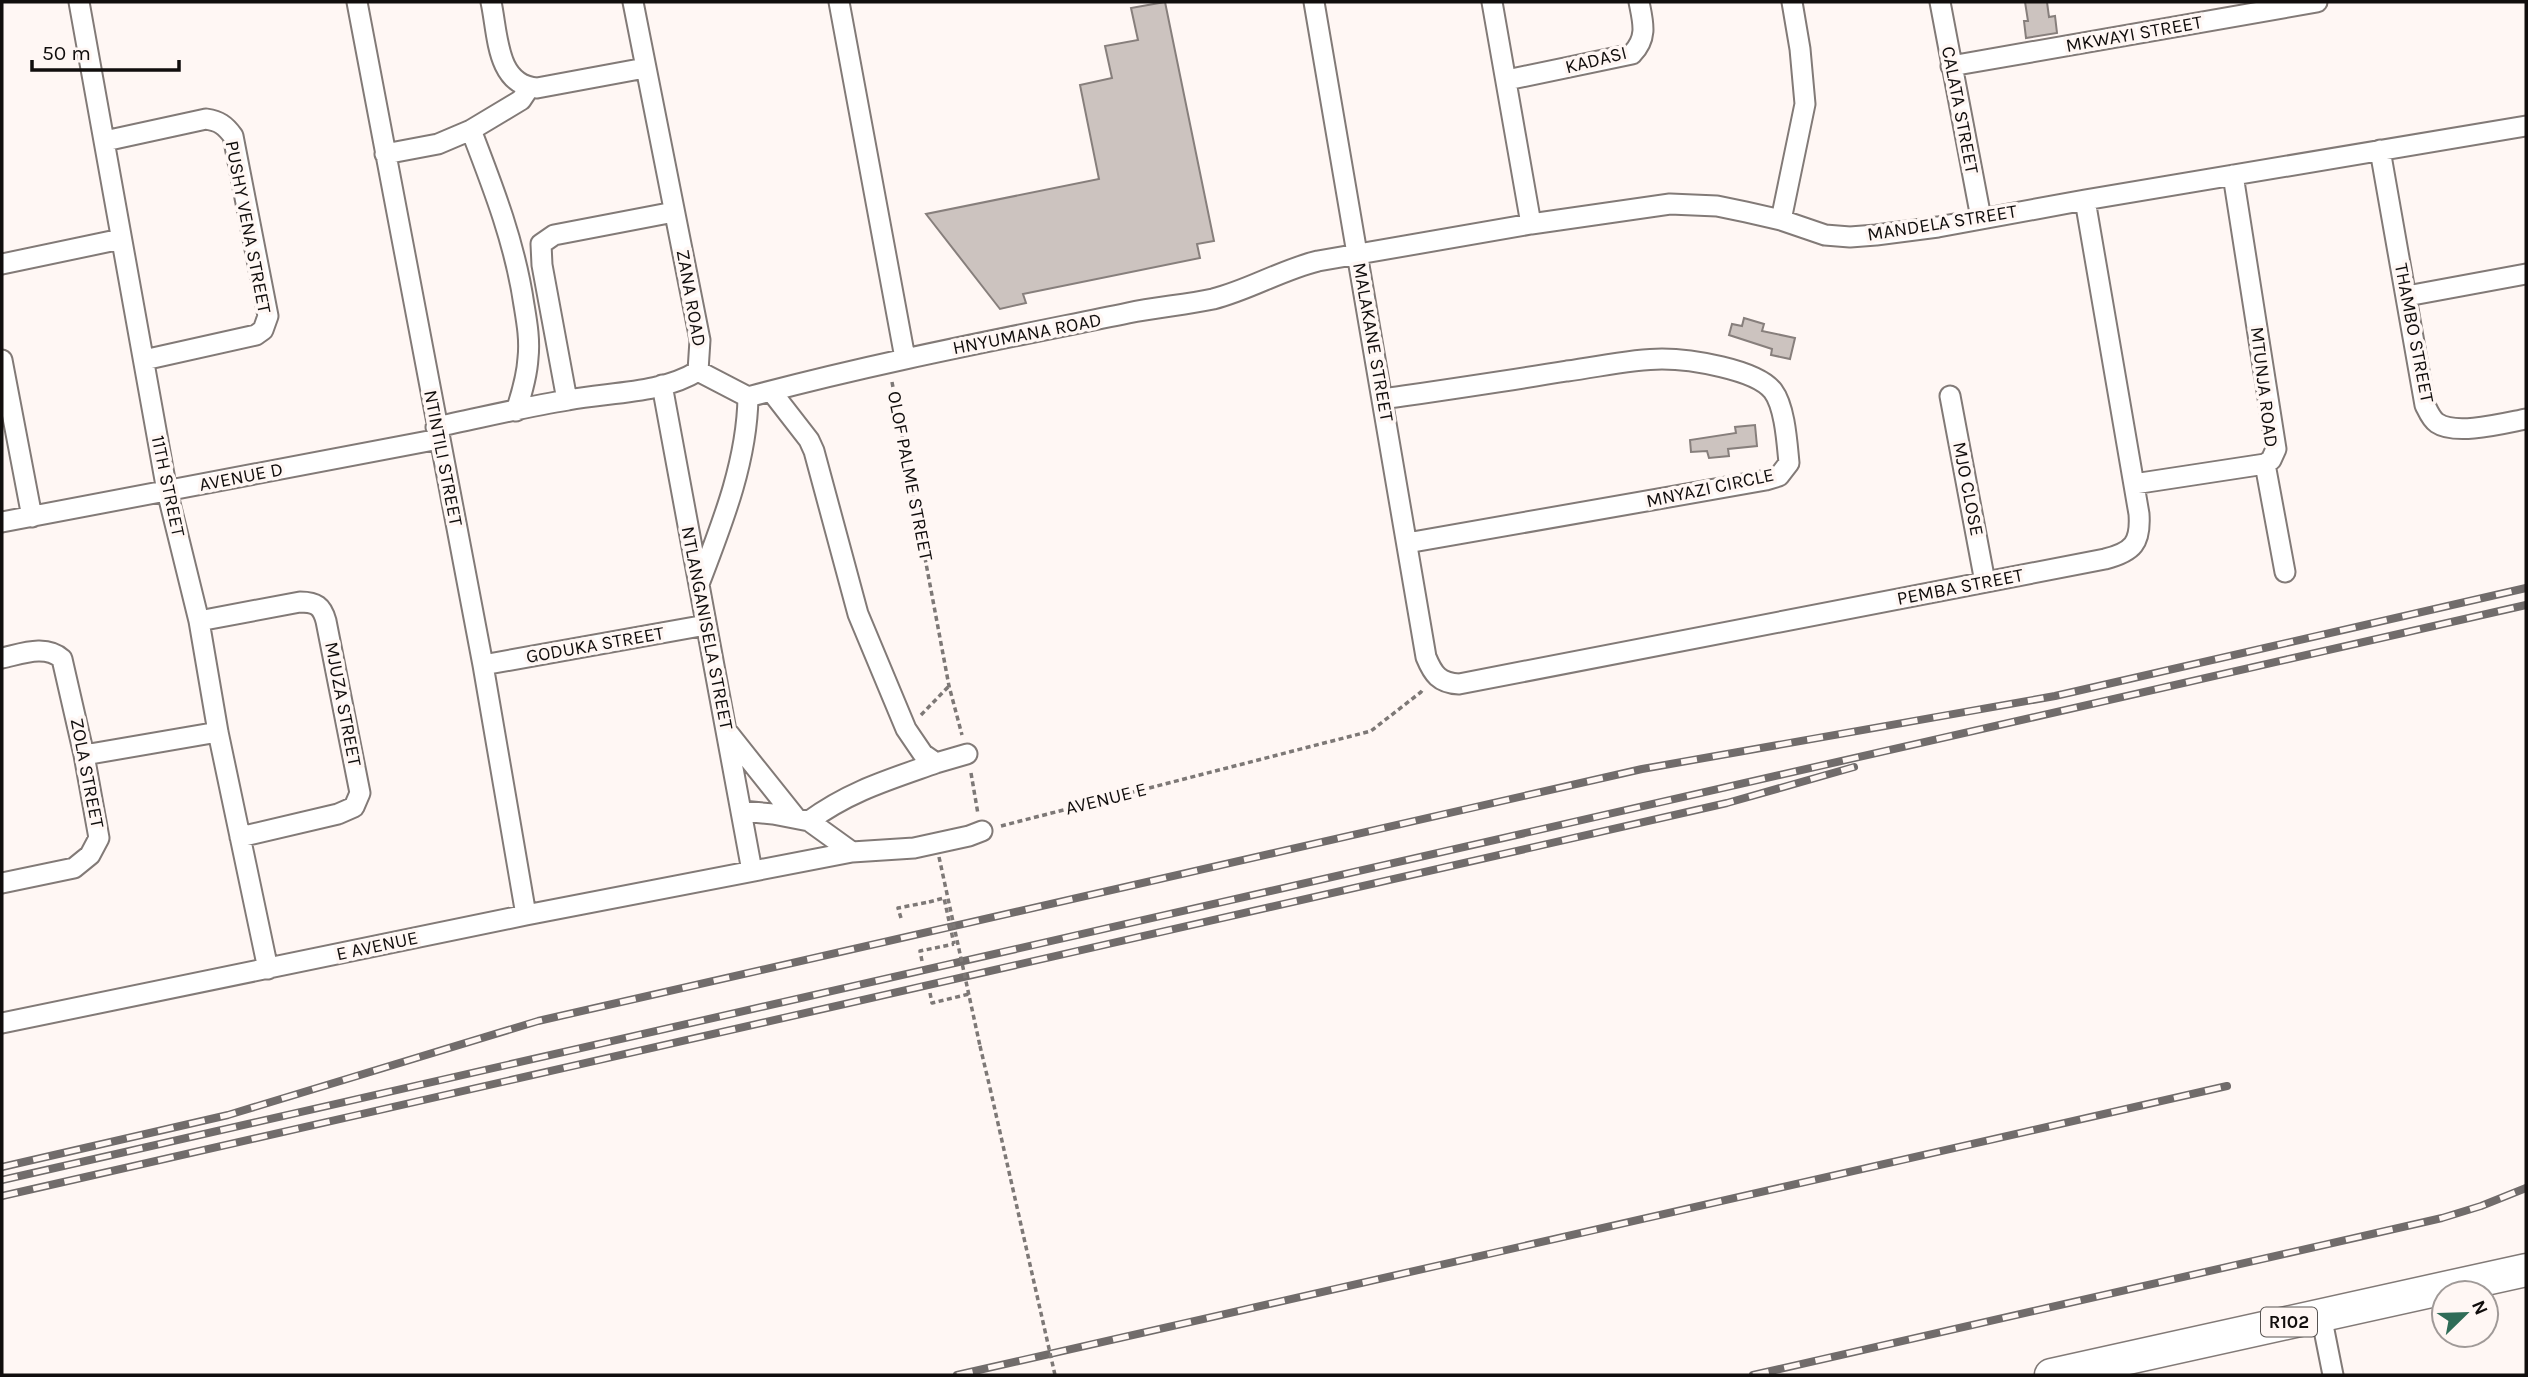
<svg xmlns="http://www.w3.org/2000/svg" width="2528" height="1377" font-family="Karla,sans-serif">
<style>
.building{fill:#ccc3bf;stroke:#877f7c;stroke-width:2}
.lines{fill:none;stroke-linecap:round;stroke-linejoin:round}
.minor-casing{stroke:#827a77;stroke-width:23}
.primary-casing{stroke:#827a77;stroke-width:35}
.path{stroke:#7d7876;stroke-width:3.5;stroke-dasharray:5 3.5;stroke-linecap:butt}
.minor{stroke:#fff;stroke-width:19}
.primary{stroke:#fff;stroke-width:32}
.rail-casing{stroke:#716c6b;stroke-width:8}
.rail{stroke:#fff7f4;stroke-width:5;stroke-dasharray:16;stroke-linecap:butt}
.path-bridge{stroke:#7d7876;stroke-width:3.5;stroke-dasharray:5 3.5;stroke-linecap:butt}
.labels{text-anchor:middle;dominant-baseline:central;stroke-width:7;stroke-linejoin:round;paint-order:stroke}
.shield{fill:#fff7f4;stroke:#585452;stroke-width:2}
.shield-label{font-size:18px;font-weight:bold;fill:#110e0d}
.street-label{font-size:19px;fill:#110e0d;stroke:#fff7f4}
</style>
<rect width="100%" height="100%" fill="#fff7f4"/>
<path class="building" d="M1165,2l49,239 -17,3 3,14 -177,36 3,9 -26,6 -74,-95 173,-35 -19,-94 32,-7 -7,-32 33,-6 -7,-32z
M2025,2h22l2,15 6,-1 2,17 -31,5 -2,-17h4z
M1744,318l20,6 -2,7 33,7 -5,21 -19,-4 1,-6 -43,-14 3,-11 10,2z
M1755,425l2,21 -29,3 1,7 -20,2 -2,-7 -16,1 -1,-12 46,-7 -1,-6z"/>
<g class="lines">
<defs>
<path id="minor" d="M79,2l88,489 32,130 19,111 50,237
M357,2l126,663 43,250
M491,2c7,32 5,83 46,86l108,-20
M839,2l66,356
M1314,2l112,655c7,17 13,26 33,27l646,-125c28,-7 36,-16 34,-45l-54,-314
M1492,2l39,222
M1940,2l41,216
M1951,66l366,-64
M1507,80l125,-26c16,-16 11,-32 7,-52
M471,130c22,57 44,113 53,175 3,18 6,35 4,53 -1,18 -6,35 -12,53
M105,141l101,-22c13,2 19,6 27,17l35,180 -5,14 -7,5 -112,25
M2380,150l45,255c3,6 6,14 12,18 19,13 68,0 89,-4
M385,154l53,-10 33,-14 50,-30 8,-12
M1781,220l24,-116 -5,-55 -8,-47
M2,264l119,-25
M2407,296l119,-22
M2,360l30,157
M698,371l50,26c126,-34 253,-58 380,-84 28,-6 57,-8 85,-14 36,-9 68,-29 105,-38l213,-37 139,-20 47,2 29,6 35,8 44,15 25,2 26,-2 62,-8 147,-27 441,-74
M662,385l90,486
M771,391l38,49 5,11 44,163 48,115 17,25 13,9 31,-9
M1950,396l35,186
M1383,399c61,-9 123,-18 184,-28 31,-4 64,-12 95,-12 27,0 94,10 111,32 12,16 14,52 16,72l-10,13 -13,4 -359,63
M567,400l-25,-135 -1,-21 13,-9 120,-23
M436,427c44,-9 88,-20 132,-27 42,-8 93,-6 130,-29l2,-31 -67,-338
M2265,464l20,108
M2134,484l131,-20 6,-4 5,-11 -43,-274
M2,522l437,-83
M699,584c23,-60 48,-122 49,-187
M199,621l101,-19c16,0 22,4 26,19l34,172 -6,14 -16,7 -98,23
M2,658c19,-4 44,-14 60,1l22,96 15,83 -9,17 -16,13 -72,15
M483,665l223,-40
M729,734l67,84
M84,755l134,-23
M742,811l31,3 36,7 43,31
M809,821c41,-30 79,-41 127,-58
M2,1023l524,-108 326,-63 62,-4 55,-12 13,-5
M2321,1315l12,60"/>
<path id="primary" d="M2051,1375l475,-105"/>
</defs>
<use href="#minor" class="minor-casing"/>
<use href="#primary" class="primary-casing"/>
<path class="path" d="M892,382l57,304 13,49
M921,715l28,-29
M971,773l7,41
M1001,826l370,-95 50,-39 3,-4
M901,918l-3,-10 31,-6
M922,961l-2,-10 34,-7
M930,993l2,10 37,-9
M980,1046l10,42"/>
<use href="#minor" class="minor"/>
<use href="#primary" class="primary"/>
<defs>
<path id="rail" d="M2,1167l226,-52 310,-94 1104,-252 413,-73 471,-108
M2,1180l2524,-575
M2,1196l1725,-393 127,-36
M957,1375l1270,-289
M1753,1375l689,-157 39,-12 45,-18"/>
</defs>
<use href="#rail" class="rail-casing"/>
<use href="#rail" class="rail"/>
<path class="path-bridge" d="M939,857l41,189
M929,902l15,-4 10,46
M990,1088l65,287"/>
</g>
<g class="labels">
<rect class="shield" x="2261" y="1307.5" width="56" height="29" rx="5"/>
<g class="shield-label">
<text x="2289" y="1322">R102</text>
</g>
<g class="street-label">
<text transform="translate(2134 34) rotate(-10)">MKWAYI STREET</text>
<text transform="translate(1596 60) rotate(-14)">KADASI</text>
<text transform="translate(1960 110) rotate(79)">CALATA STREET</text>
<text transform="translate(1942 223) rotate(-9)">MANDELA STREET</text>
<text transform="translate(248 227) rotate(79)">PUSHY VENA STREET</text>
<text transform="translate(691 298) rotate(80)">ZANA ROAD</text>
<text transform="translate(2414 333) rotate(79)">THAMBO STREET</text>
<text transform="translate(1027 334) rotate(-11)">HNYUMANA ROAD</text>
<text transform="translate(1373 342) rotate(80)">MALAKANE STREET</text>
<text transform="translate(2264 387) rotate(83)">MTUNJA ROAD</text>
<text transform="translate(443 458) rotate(79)">NTINTILI STREET</text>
<text transform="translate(910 476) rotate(79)">OLOF PALME STREET</text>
<text transform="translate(241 477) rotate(-11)">AVENUE D</text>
<text transform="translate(168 486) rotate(78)">11TH STREET</text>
<text transform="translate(1710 488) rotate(-12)">MNYAZI CIRCLE</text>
<text transform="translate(1968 489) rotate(79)">MJO CLOSE</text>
<text transform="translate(1960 587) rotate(-11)">PEMBA STREET</text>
<text transform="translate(707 628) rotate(79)">NTLANGANISELA STREET</text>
<text transform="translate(595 645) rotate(-10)">GODUKA STREET</text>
<text transform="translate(343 704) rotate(79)">MJUZA STREET</text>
<text transform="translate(87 773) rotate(79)">ZOLA STREET</text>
<text transform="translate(1106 799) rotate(-14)">AVENUE E</text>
<text transform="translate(377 946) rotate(-12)">E AVENUE</text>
</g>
</g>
<rect width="2528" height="1377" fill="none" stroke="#110e0d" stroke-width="7"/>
<g transform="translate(2465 1314) rotate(67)"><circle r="33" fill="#fff7f4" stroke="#a09a98" stroke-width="2"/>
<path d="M0-5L12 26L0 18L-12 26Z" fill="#2f6c57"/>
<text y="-10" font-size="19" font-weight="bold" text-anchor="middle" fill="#110e0d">N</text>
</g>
<path d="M32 60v10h147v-10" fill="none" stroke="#110e0d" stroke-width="3.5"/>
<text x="42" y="60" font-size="21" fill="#110e0d" stroke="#fff7f4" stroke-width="5" paint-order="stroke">50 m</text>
</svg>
